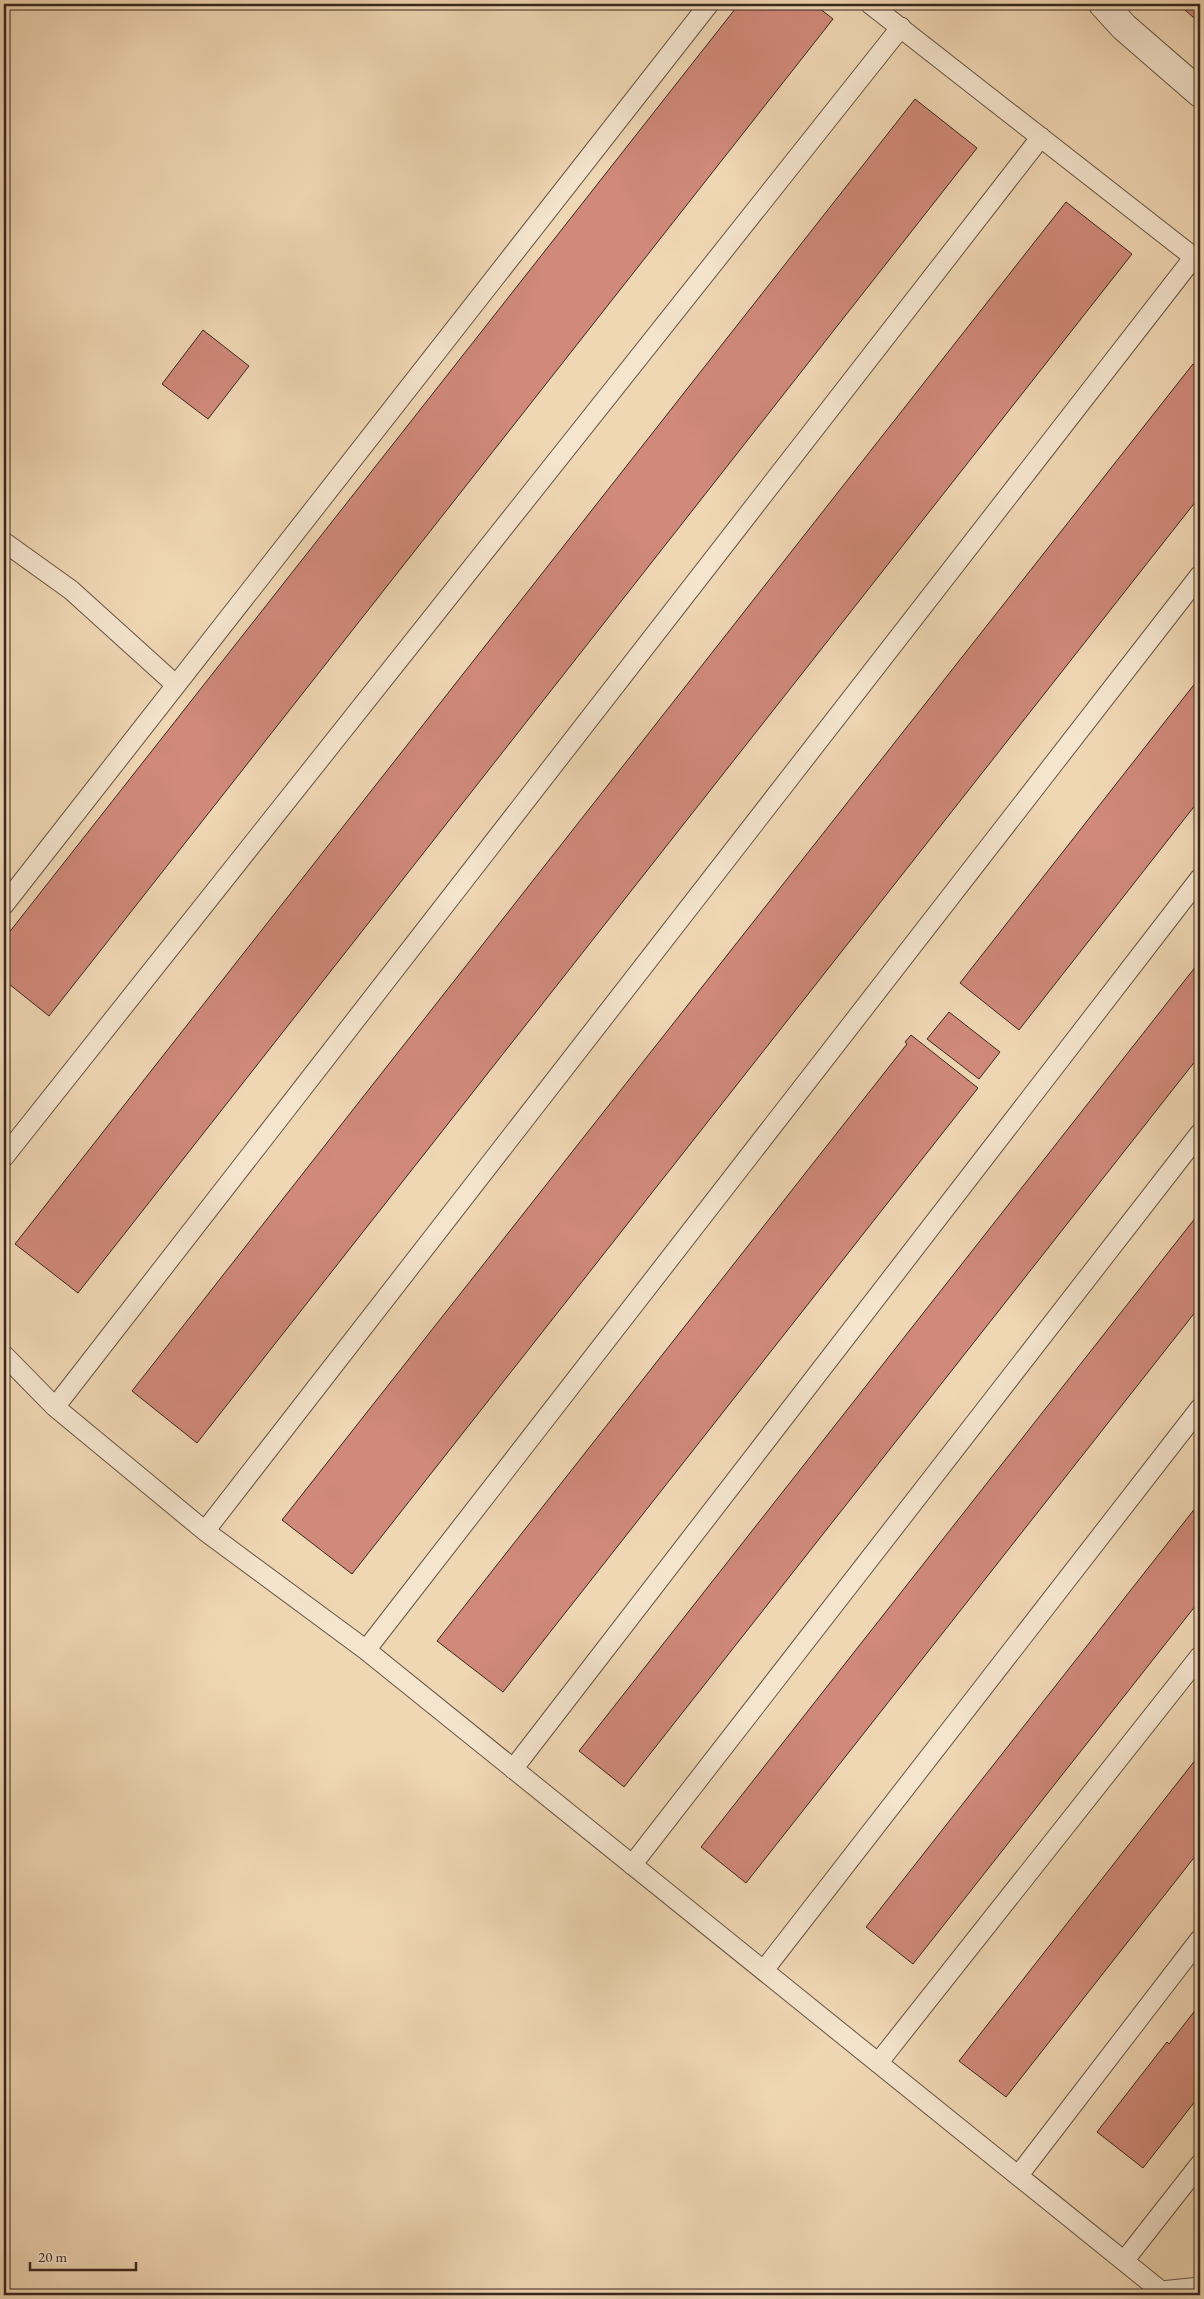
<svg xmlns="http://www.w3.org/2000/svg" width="1204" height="2299" font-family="'EB Garamond',serif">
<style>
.building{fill:#d0897a;stroke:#38271f}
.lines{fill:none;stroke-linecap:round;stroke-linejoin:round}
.lane-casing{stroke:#665344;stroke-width:21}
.street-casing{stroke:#665344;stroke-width:30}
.lane{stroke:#f5e5ce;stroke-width:19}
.street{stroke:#f5e5ce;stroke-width:28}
</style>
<rect width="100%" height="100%" fill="#f0d7b4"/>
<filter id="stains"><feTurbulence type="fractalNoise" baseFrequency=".004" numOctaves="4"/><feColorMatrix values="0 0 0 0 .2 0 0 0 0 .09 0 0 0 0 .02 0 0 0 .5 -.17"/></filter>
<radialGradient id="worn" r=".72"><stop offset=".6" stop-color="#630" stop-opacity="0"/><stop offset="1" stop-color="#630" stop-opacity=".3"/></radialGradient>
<path class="building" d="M739,4h75l19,15 -784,997 -45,-36v-41z
M1178,4h22v18l-7,-5z
M915,99l62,49 -899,1145 -63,-49z
M1066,202l66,52 -935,1189 -65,-52z
M203,330l46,36 -41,53 -46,-35z
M1200,360v136l-848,1078 -70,-54 911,-1156 3,2z
M1200,677v122l-181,231 -59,-47z
M1200,961v94l-576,732 -45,-36z
M949,1012l51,40 -21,27 -52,-40z
M911,1035l67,53 -475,604 -66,-51 470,-597 -2,-2z
M1200,1212v94l-454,577 -45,-36z
M1200,1502v98l-287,364 -47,-37z
M1200,1754v96l-194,247 -47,-36z
M1200,2004v91l-57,73 -46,-36 70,-90 2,2z"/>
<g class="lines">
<defs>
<path id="lane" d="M870,4l330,258
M4,542l67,48 105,95
M4,905l705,-901
M4,1157l897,-1130
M4,1355l51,52 986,-1270
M55,1407l150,124 989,-1274
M205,1531l161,119 834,-1075
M366,1650l795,641 39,-4
M513,1769l687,-891
M632,1865l568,-732
M764,1970l436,-562
M878,2063l322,-407
M1018,2176l182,-237
M1124,2261l76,-97"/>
<path id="street" d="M1103,4l21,23 76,66"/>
</defs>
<use href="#lane" class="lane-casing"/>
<use href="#street" class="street-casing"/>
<use href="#lane" class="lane"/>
<use href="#street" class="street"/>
</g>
<rect width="1204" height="2299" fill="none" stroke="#f0d7b4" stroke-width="20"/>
<rect x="5" y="5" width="1194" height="2289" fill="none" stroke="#38271f" stroke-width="2.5"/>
<rect x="10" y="10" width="1184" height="2279" fill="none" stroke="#38271f"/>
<path d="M30 2262v8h106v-8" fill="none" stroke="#38271f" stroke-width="2.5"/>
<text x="38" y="2262" font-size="15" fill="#38271f" stroke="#f5e5ce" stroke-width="4" paint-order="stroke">20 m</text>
<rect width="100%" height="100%" filter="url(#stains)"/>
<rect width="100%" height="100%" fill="url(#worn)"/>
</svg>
